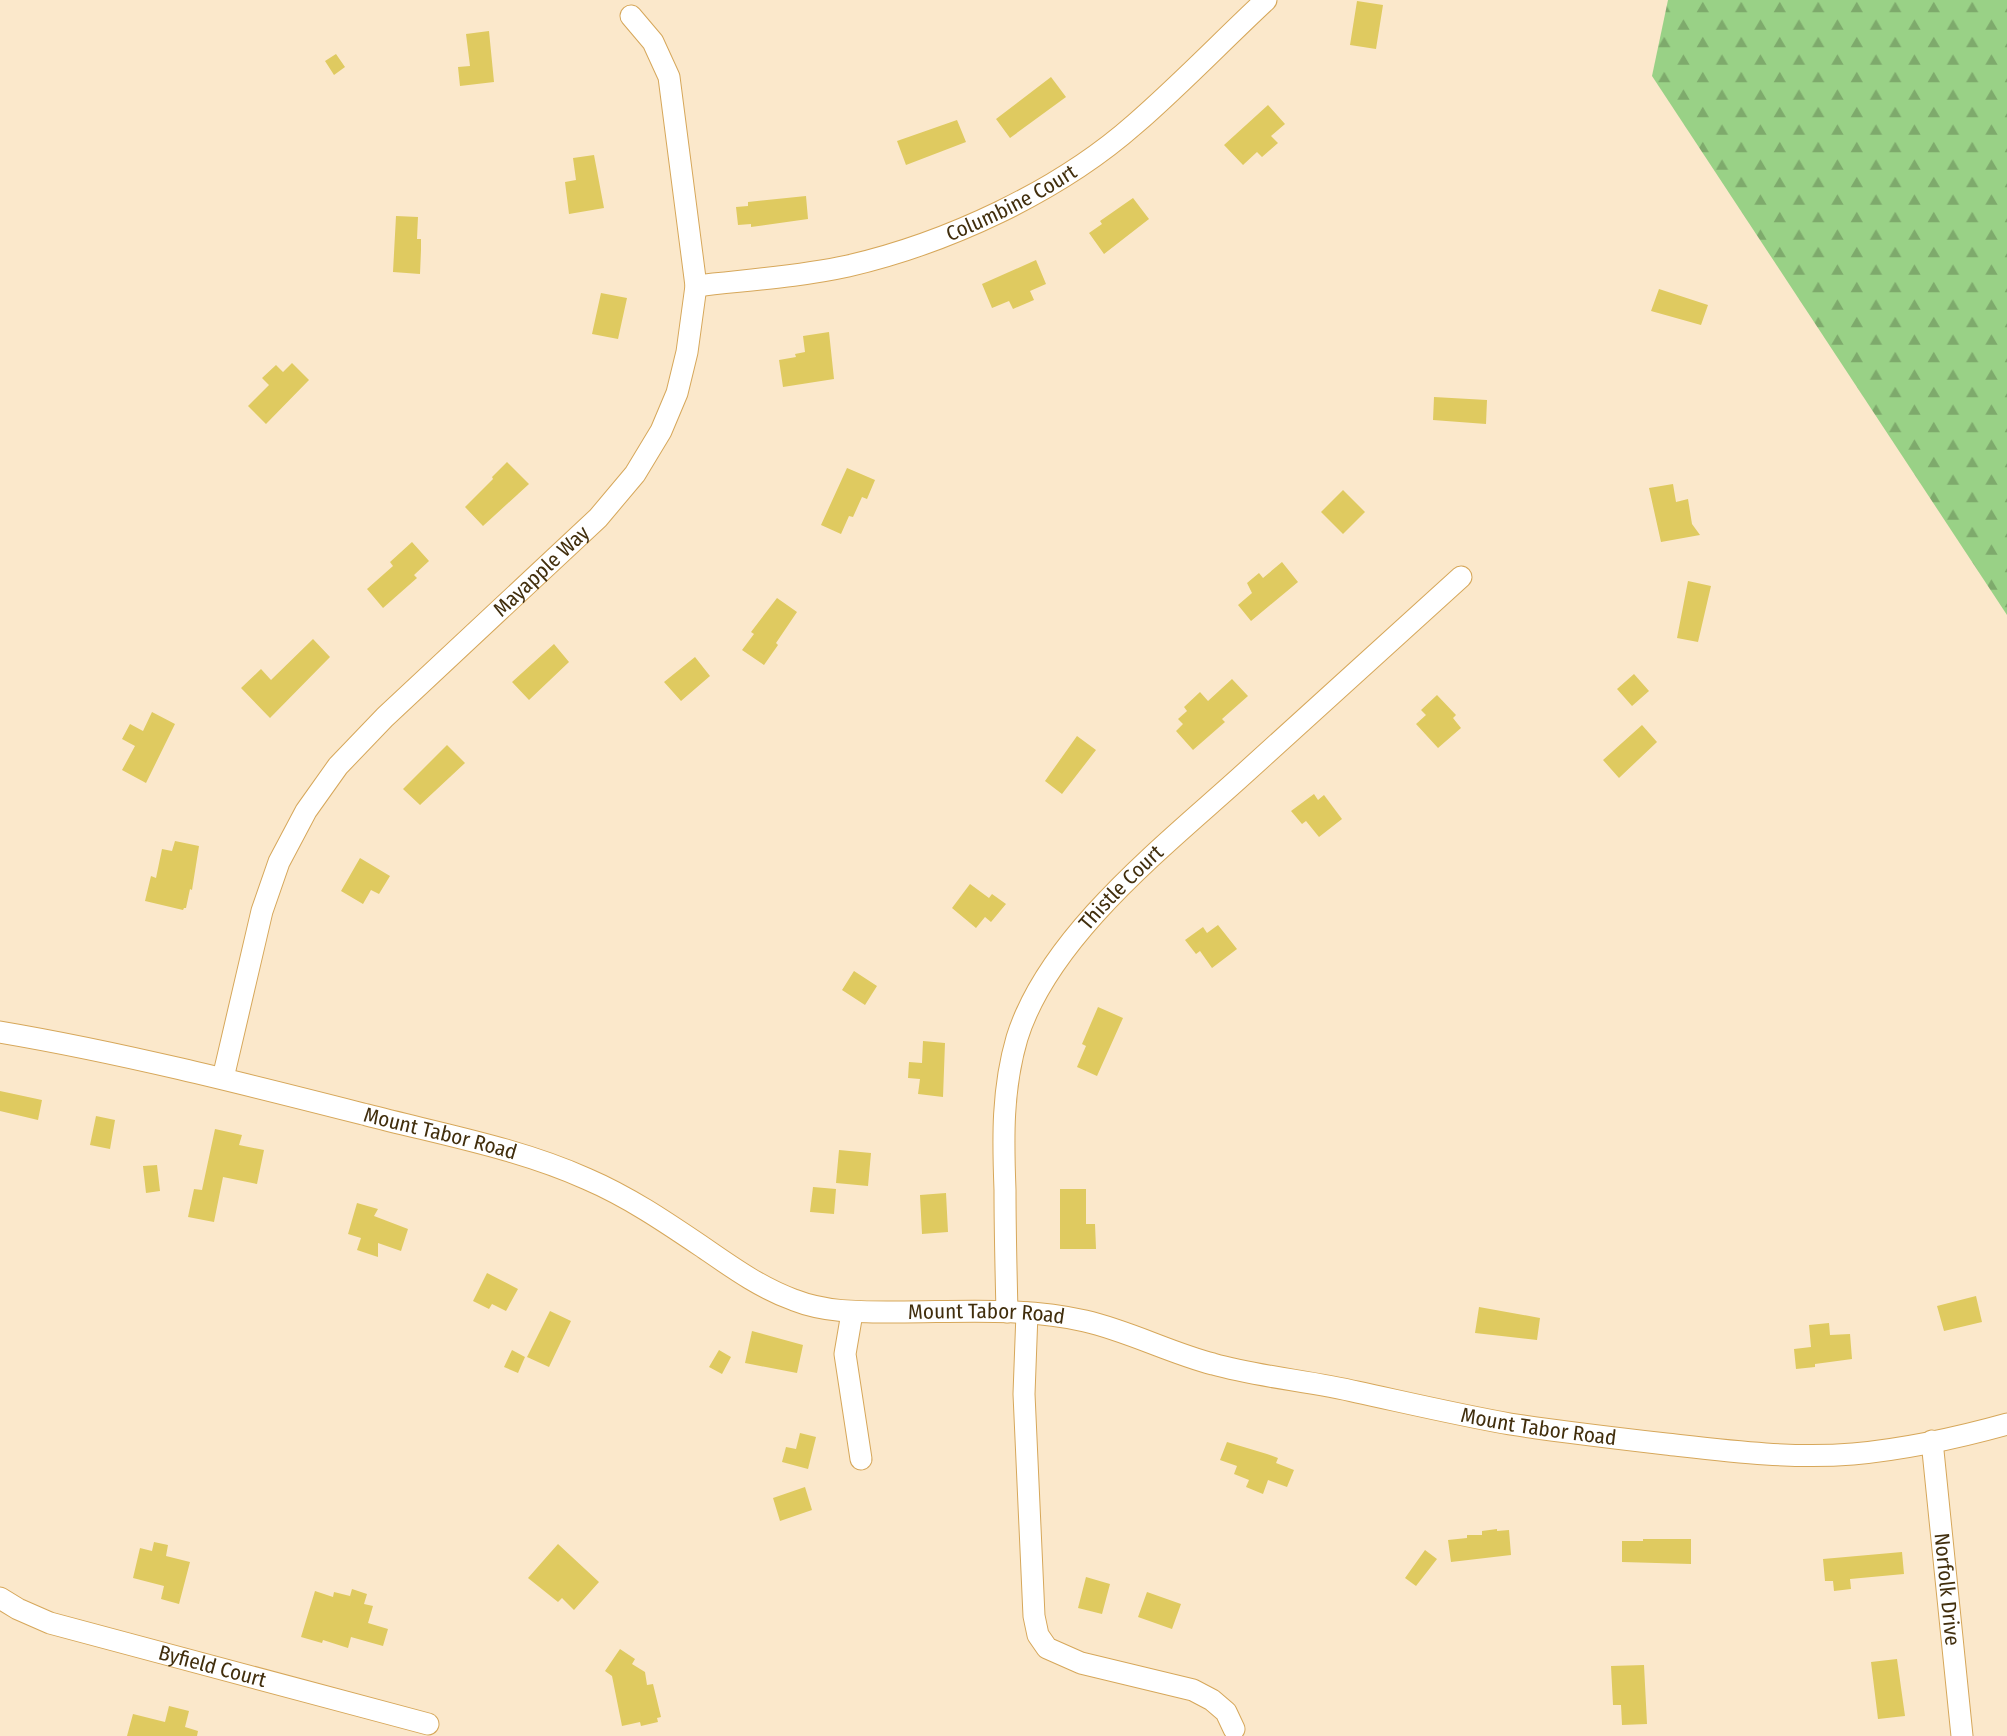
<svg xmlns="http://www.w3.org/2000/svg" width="2007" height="1736" font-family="'Fira Sans Condensed',sans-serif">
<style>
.forest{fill:url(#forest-firs)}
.building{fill:#dfca60}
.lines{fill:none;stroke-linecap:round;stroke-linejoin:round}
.minor-casing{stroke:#d6a75a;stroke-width:23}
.minor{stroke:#fff;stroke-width:21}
.labels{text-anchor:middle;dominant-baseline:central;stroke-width:5;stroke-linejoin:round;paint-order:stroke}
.street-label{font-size:21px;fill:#412e0d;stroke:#f8f8f8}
</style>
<defs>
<pattern id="forest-firs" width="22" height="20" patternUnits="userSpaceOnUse" patternTransform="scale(1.75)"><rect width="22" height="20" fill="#99d186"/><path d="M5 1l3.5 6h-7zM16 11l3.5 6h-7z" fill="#7eaa6c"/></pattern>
</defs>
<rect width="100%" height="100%" fill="#fbe8cb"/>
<path class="forest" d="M1668,0h339v615l-355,-539z"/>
<path class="building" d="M1357,1l26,4 -7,44 -26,-4z
M489,31l5,51 -34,4 -2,-19 12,-1 -4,-32z
M336,54l9,13 -11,8 -9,-14z
M1051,77l15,20 -56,41 -14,-19z
M1268,105l17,19 -14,12 7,7 -16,14 -5,-5 -14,13 -19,-20z
M957,120l9,22 -60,23 -9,-24z
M594,155l10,53 -35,6 -4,-32 11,-2 -3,-22z
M806,196l2,23 -57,8v-3l-13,1 -2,-18 12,-1v-4z
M1133,198l16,21 -45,35 -15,-21 13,-9 -2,-3z
M396,216l22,1 -1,22h4v11l-1,24 -27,-2z
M1036,260l10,24 -16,7 4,9 -21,9 -4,-8 -17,7 -10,-24z
M1659,289l49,16 -7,20 -50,-14z
M601,293l26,5 -9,41 -26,-5z
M829,332l5,47 -51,8 -4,-27 17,-3 -1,-3 10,-2 -2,-16z
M292,363l17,17 -43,44 -18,-18 21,-21 -7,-7 14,-13 7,7z
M1434,397l53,3 -1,24 -53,-4z
M507,462l22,22 -46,42 -18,-19 28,-28 -1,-2z
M847,468l28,12 -8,19 -5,-2 -9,20 -4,-1 -8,18 -20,-9z
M1673,484l3,18 12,-3 4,25 8,11 -39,7 -12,-54z
M1343,490l22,22 -22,22 -22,-22z
M412,542l17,19 -15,14 3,3 -34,30 -16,-19 26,-23 -3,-4z
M1282,562l16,20 -47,39 -13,-16 14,-12 -5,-10 12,-10 4,5z
M1688,581l23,5 -13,56 -21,-4z
M777,598l20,14 -21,31 2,2 -14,20 -22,-15 12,-16 -3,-2z
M313,639l17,18 -60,61 -29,-30 20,-19 10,11z
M554,644l15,18 -40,38 -17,-18z
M695,657l15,19 -29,25 -17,-19z
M1634,674l15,17 -17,15 -15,-17z
M1232,679l16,17 -26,23 3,3 -32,28 -17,-19 7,-7 -5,-5 9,-8 -3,-4 16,-15 8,9z
M1437,695l19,20 -3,3 8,10 -23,20 -22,-24 10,-9 -5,-5z
M152,712l23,12 -29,59 -24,-13 13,-24 -13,-7 8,-15 13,7z
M1642,725l15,17 -38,36 -16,-18z
M1077,736l19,14 -34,44 -17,-13z
M447,745l18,18 -45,42 -17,-16z
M1314,794l4,6 6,-5 18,24 -23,18 -13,-16 -4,3 -11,-13z
M175,841l24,5 -7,44 -2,-1 -4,19h-2l-1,2 -38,-9 6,-25 5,2 6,-29 10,2z
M360,858l30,18 -11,18 -8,-4 -8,14 -22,-13z
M970,884l19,14 3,-4 14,10 -15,18 -6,-5 -9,11 -24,-20z
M1218,925l19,24 -25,19 -12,-17 -4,3 -11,-14 18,-13 4,6z
M854,971l23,15 -12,19 -23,-15z
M1098,1007l25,11 -26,58 -20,-9 9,-21 -4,-2z
M923,1041l22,2 -2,54 -25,-3 2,-15 -12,-1 1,-16 13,1z
M0,1091l42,9 -4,20 -38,-9z
M96,1116l19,4 -5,29 -20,-4z
M215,1129l27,6 -3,10 25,5 -7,34 -34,-7 -9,45 -26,-5 6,-28 8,1z
M839,1150l32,3 -3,33 -32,-3z
M157,1165l3,26 -14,2 -3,-27z
M813,1187l23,2 -2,25 -24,-2z
M1060,1189h26v35h9l1,25h-36z
M946,1193l2,39 -26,2 -2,-39z
M357,1203l21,6 -4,7 34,13 -7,22 -23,-8v14l-21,-7 4,-12 -13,-4z
M487,1273l31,16 -12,22 -14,-7 -3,5 -16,-8z
M1976,1296l6,26 -38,9 -7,-25z
M1479,1307l61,11 -3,22 -62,-7z
M550,1311l21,10 -22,46 -22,-10z
M1829,1323l1,12 20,-1 2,25 -37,5v3l-19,2 -2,-20 17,-2 -2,-22z
M752,1331l51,14 -6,28 -52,-10z
M512,1350l13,7 -7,16 -14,-6z
M719,1350l12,7 -9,17 -13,-7z
M800,1433l16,4 -8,32 -26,-7 4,-15 10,2z
M1227,1442l40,12 11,4 -2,5 18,7 -7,17 -19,-7 -5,14 -17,-7 3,-7 -15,-6 3,-8 -17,-6z
M805,1487l7,23 -32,11 -7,-23z
M1497,1529v2l12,-1 2,25 -60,7 -3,-22 19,-2v-3h15v-4z
M1643,1539h48v25l-69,-2v-21h21z
M154,1542l14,3 -2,11 24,6 -11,42 -18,-5 3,-13 -31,-8 7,-30 12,3z
M558,1544l41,38 -25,28 -12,-12 -4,4 -30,-24z
M1425,1550l12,9 -21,27 -11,-8z
M1902,1552l2,22 -54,5 1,10 -17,2 -1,-10h-8l-2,-22z
M1086,1577l24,7 -8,30 -24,-6z
M352,1589l15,5 -3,10 9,2 -5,17 20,6 -5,17 -32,-9 -3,11 -25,-8 -1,3 -21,-6 14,-46 18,6 1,-5 16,4z
M1147,1592l34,12 -9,25 -34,-12z
M620,1649l15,10 -3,5 13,8 2,13 6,-1 8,33 -4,1 1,4 -17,4 -1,-4 -18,4 -10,-50 -7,-5z
M1897,1659l8,57 -27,3 -7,-57z
M1644,1665l3,59 -25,1 -1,-20h-8l-2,-39z
M169,1706l20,5 -4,16 13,4 -1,5h-70l6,-22 32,8z"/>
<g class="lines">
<defs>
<g id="minor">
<path id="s1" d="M696,286c50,-6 102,-9 152,-20 99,-23 210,-74 287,-142 45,-39 87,-83 131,-124"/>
<path id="s2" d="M0,1032c124,21 245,52 367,83 73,19 151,33 220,64 42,18 80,44 117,69 29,20 57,40 90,52 33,13 68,12 103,12 62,0 127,-5 188,9 44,10 85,32 128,43 46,13 97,17 144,28 51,11 102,23 153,32 52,8 104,14 156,20 62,7 124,15 187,10 52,-5 104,-16 154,-30"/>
<path id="s3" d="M223,1078l39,-167 17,-49 27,-51 32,-45 47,-49 213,-199 37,-44 26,-43 16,-38 10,-41 9,-66 -27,-209 -16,-35 -22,-26"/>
<path id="s4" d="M1007,1312c-1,-41 -2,-81 -2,-122 -2,-51 -3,-101 12,-152 32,-103 150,-194 228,-265 72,-65 144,-130 216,-196"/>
<path d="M852,1313l-7,41 16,105"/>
<path d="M1027,1313l-3,81 10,222 4,19 9,13 34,15 112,27 19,10 14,12 8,17"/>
<path id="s5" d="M1932,1441l30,295"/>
<path id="s6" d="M0,1598l18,11 32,14 378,101"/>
</g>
</defs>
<use href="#minor" class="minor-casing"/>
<use href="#minor" class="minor"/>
</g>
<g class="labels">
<g class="street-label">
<text stroke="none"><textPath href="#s1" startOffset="329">Columbine Court</textPath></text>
<text stroke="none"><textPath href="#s3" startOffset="618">Mayapple Way</textPath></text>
<text stroke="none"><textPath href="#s4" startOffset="460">Thistle Court</textPath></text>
<text stroke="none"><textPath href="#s2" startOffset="452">Mount Tabor Road</textPath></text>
<text stroke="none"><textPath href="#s2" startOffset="1040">Mount Tabor Road</textPath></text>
<text stroke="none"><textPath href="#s2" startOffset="1606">Mount Tabor Road</textPath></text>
<text stroke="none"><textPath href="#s5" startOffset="149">Norfolk Drive</textPath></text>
<text stroke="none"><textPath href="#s6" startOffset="224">Byfield Court</textPath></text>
</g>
</g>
</svg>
